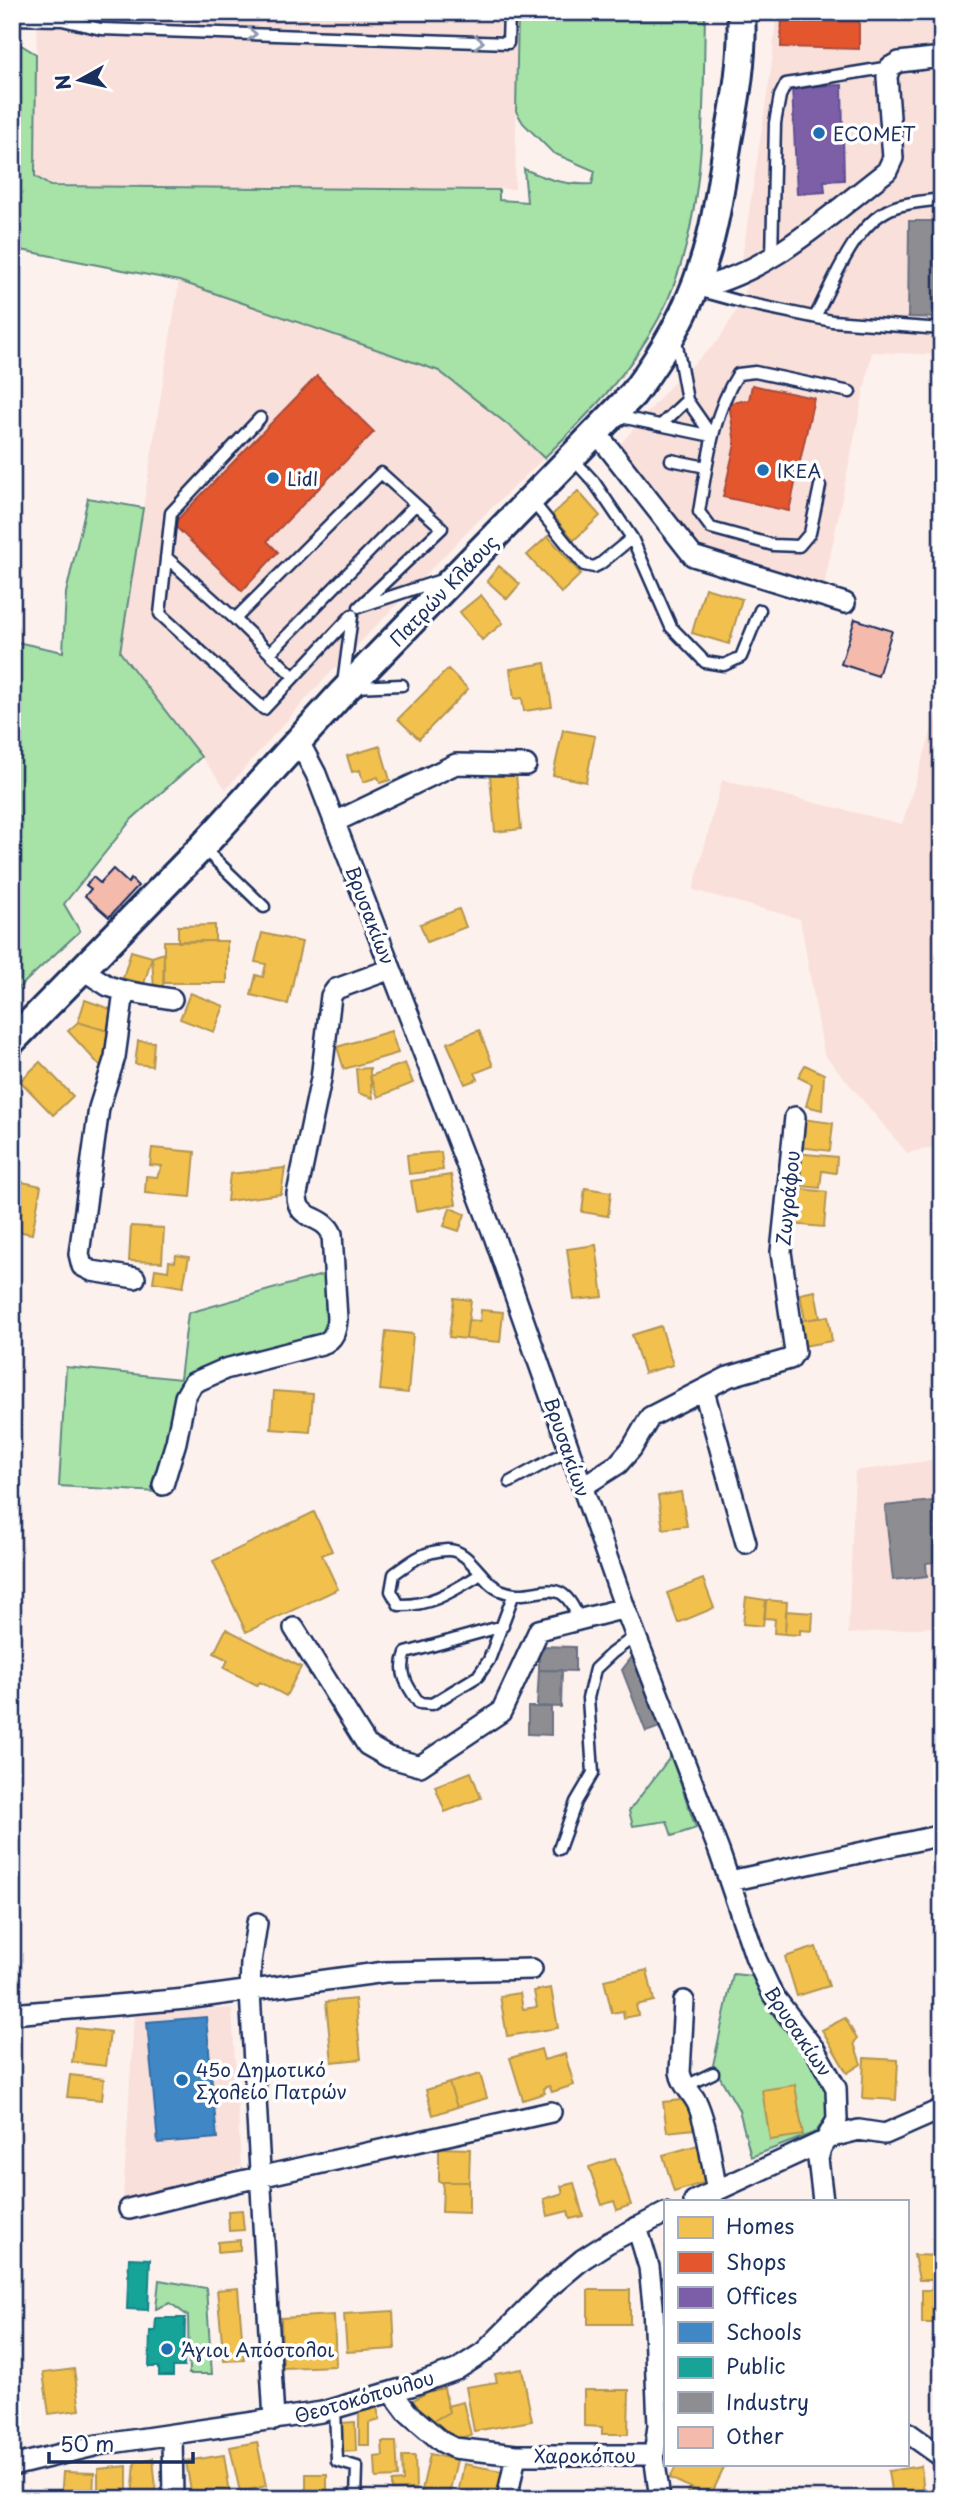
<svg xmlns="http://www.w3.org/2000/svg" width="954" height="2511" font-family="'Playpen Sans',sans-serif">
<style>
.built{fill:#fae0da}
.green{fill:#a7e2a7;stroke:#618882;stroke-width:2}
.homes{fill:#f2c14e;stroke:#b29553;stroke-width:2}
.shops{fill:#e4572e;stroke:#a84b3c;stroke-width:2}
.offices{fill:#7b5ea7;stroke:#5e5091;stroke-width:2}
.schools{fill:#3f88c5;stroke:#346da6;stroke-width:2}
.public{fill:#17a398;stroke:#188087;stroke-width:2}
.industry{fill:#8d8d92;stroke:#6b7182;stroke-width:2}
.building{fill:#f4baac;stroke:#1b2f5e;stroke-width:2}
.lines{fill:none;stroke-linecap:round;stroke-linejoin:round}
.service-casing{stroke:#1b2f5e;stroke-width:15}
.minor-casing{stroke:#1b2f5e;stroke-width:24}
.secondary-casing{stroke:#1b2f5e;stroke-width:32}
.service{stroke:#fff;stroke-width:10}
.minor{stroke:#fff;stroke-width:19}
.secondary{stroke:#fff;stroke-width:26}
.oneway{stroke:#8d97ae}
.poi-dot{fill:#1f6fb2;stroke:#fff;stroke-width:2.5}
.labels{text-anchor:middle;dominant-baseline:central;stroke-width:7;stroke-linejoin:round;paint-order:stroke}
.poi-label{font-size:19px;fill:#1b2f5e;stroke:#fff;text-anchor:start}
.street-label{font-size:19px;fill:#1b2f5e;stroke:#fff}
</style>
<rect width="100%" height="100%" fill="#fdf1ee"/>
<filter id="ink" filterUnits="userSpaceOnUse"><feTurbulence type="fractalNoise" baseFrequency=".0143" numOctaves="2"/><feDisplacementMap in="SourceGraphic" scale="14" xChannelSelector="R" yChannelSelector="G"/><feConvolveMatrix kernelMatrix="1 2 1 2 8 2 1 2 1" color-interpolation-filters="sRGB"/></filter>
<g filter="url(#ink)">
<path class="built" d="M37,12h481l-3,177 -465,-3 -15,-10z
M776,12h166v343l-70,-3 -48,234 -125,-35 -82,-103 55,-64 46,-43 17,-28 12,-26 -5,-29 30,-196z
M179,281l260,90 78,61 27,26 -71,68 -158,163 -89,100 -106,-137z
M942,698v447l-35,8 -83,-99 -24,-135 -107,-29 29,-110 180,44z
M942,1459v167l-94,8 7,-163z
M232,2008l9,159 -118,33 11,-186z"/>
<path class="green" d="M518,12h187v3c-2,98 1,215 -46,303 -29,55 -71,97 -115,140l-27,-26 -78,-61 -260,-90 -158,-31v89l-9,8v-302h9l15,9 -1,122 15,10 449,4v10l28,2 -3,-33c23,10 43,17 68,15l3,-13 -42,-18 -30,-30 -7,-12z
M88,498l55,10 -23,144 81,105 -69,62 -68,85 16,27 -68,63v-353l51,11 3,-59z
M329,1273l3,60 -146,49 -29,110 -98,-6 7,-119 114,12 8,-66z
M671,1756l25,72 -24,8 -5,-15 -34,5 -4,-15z
M733,1974l19,2 15,30 13,18 23,22 24,42 2,25 -13,19 -65,25 -12,-47 -26,-45z
M159,2280l47,8 6,86h-23l-1,-58 -18,-13 -14,6z"/>
<path class="homes" d="M578,491l22,25 -26,24 -22,-25z
M548,536l33,38 -20,19 -34,-38z
M499,566l21,18 -13,15 -20,-18z
M705,588l37,11 -13,45 -37,-11z
M481,595l22,28 -21,17 -22,-28z
M545,663l7,44 -28,4 -2,-13 -8,1 -4,-30z
M448,669l20,20 -49,50 -21,-20z
M563,730l32,6 -9,46 -33,-7z
M380,746l10,34 -10,3 -2,-6 -15,5 -3,-12 -8,2 -5,-16z
M516,774l5,55 -26,3 -5,-56z
M459,909l7,18 -39,15 -7,-18z
M215,925v16l-37,1v-16z
M262,933l40,9 -14,62 -37,-9 5,-20 7,2 3,-13 -11,-2z
M164,941h63v42h-63z
M131,951l21,6 -8,27 -21,-6z
M164,953l-1,36 -9,1 -2,-33z
M190,993l34,13 -10,26 -34,-13z
M85,1000l28,10 -2,22 -33,-10z
M78,1022l33,10 -9,36 -34,-37z
M479,1030l14,36 -18,7 3,6 -13,5 -18,-41z
M391,1031l7,22 -54,16 -7,-22z
M138,1041l16,1 -2,24 -17,-2z
M40,1062l33,34 -20,19 -33,-34z
M405,1063l8,20 -35,14 -8,-21z
M805,1065l19,9 -2,36 -16,-4 6,-22 -14,-7z
M370,1068v8l3,22 -15,-5 -2,-24z
M802,1119l31,4 -3,28 -31,-4z
M152,1148l43,4 -4,45 -46,-4 1,-17 11,1 5,-11 -12,-1z
M441,1152l2,18 -34,4 -2,-19z
M795,1153l42,4 -1,16 -14,-2 -2,17 -28,-3z
M285,1168l-4,26 -54,7 3,-27z
M451,1175l5,29 -40,7 -5,-30z
M13,1180l28,6 -9,48 -20,-4z
M585,1188l26,4 -3,24 -26,-4z
M793,1188l34,4 -3,35 -34,-3z
M450,1208l15,6 -6,17 -15,-5z
M131,1226l33,2 -2,34 -33,-1z
M596,1245l7,52 -29,3 -7,-51z
M176,1255l13,2 -6,30 -30,-5 2,-13 13,2 1,-10 6,1z
M815,1291l5,27 -15,2 -5,-26z
M454,1298l17,2 -5,39 -17,-2z
M481,1310l22,2 -3,30 -34,-3 2,-19 12,1z
M828,1316l4,25 -29,5 -4,-25z
M661,1326l12,39 -29,8 -12,-38z
M386,1331l27,3 -5,59 -28,-3z
M274,1391l39,3 -3,38 -39,-3z
M681,1492l6,34 -24,3 -5,-33z
M314,1512l18,39 -10,4 16,34 -92,43 -33,-71z
M703,1579l11,29 -36,15 -11,-30z
M746,1597l20,3 -3,26 -20,-2z
M766,1600l21,2 -2,32 -11,-1 1,-14 -10,-1z
M786,1611l27,2 -1,18 -12,-1v5l-15,-1z
M226,1629l75,38 -15,29 -26,-14 -3,3 -33,-17 4,-8 -14,-7z
M471,1772l10,26 -36,14 -10,-26z
M816,1947l13,39 -32,10 -12,-39z
M647,1970l7,31 -18,4 2,10 -14,3 -1,-7 -11,2 -8,-33z
M551,1988l7,40 -51,8 -7,-40 20,-3 3,16 14,-2 -3,-16z
M355,1999l6,60 -29,3 -6,-60z
M845,2018l12,21 -3,4 7,21 -14,9 -25,-43z
M76,2028l34,4 -4,34 -34,-4z
M541,2049l3,11 21,-6 9,31 -22,7 -3,-6 -6,2 2,5 -22,7 -13,-42z
M864,2058l34,2 -2,40 -34,-2z
M14,2066l4,39h-6v-38z
M480,2074l7,24 -30,9 -8,-24z
M70,2075l34,4 -2,21 -35,-3z
M449,2083l8,24 -24,8 -7,-25z
M795,2085l8,50 -33,5 -8,-50z
M691,2099l3,30 -27,3 -4,-30z
M698,2145l11,36 -35,11 -11,-37z
M439,2148l31,1 -1,33h-30z
M615,2158l16,47 -14,5 -3,-9 -12,4 -13,-38z
M443,2182h26v31l-27,-1z
M574,2183l9,33 -13,3 -2,-8 -20,5 -4,-17 19,-6 -2,-7z
M242,2210l2,20 -15,1 -1,-20z
M240,2240v10l-22,2v-10z
M914,2255l28,1v67h-20v-33h10v-10h-13z
M238,2288l6,72 -20,1 -7,-71z
M588,2290h42v34h-42z
M393,2311l2,38 -48,3 -3,-38z
M334,2315l2,51 -53,2 -2,-50z
M74,2369l6,41 -31,4 -6,-41z
M522,2369l10,52 -58,10 -8,-44 31,-5 -2,-8z
M444,2388l5,24 -23,13 -21,-20 23,-13z
M584,2390h45l-1,44h-26v-7l-18,-1z
M463,2402l8,33 -25,6 -20,-16 23,-13 -2,-6z
M377,2408l3,12 -11,3v22h-10v-33z
M355,2422l1,29 -14,1 -2,-29z
M257,2442l9,44 -26,6 -10,-45z
M382,2442h14l2,35 -22,1 -1,-21 8,-1z
M430,2454l27,6 -9,39h-28z
M224,2455l7,44h-24l-2,-9 -14,2 -5,-31z
M402,2456h13l1,33 -24,1v-8l11,-1z
M153,2458l4,41h-25l3,-37z
M464,2464l38,7 -6,28h-39z
M677,2464h49l-16,33 -40,-19z
M127,2466v33h-29v-30z
M921,2466l3,26 -32,5 -4,-26z
M63,2472l31,1 -1,26h-32z
M306,2474h21v25h-21z
M689,2487l17,8v4h-21z"/>
<path class="shops" d="M782,12h77v37l-78,-2z
M317,376l57,56 -107,109 11,11 -36,39 -69,-67z
M752,385l62,13 -25,113 -66,-14 12,-53 -6,-41 20,-3z"/>
<path class="offices" d="M842,85l2,95 -20,1 1,11 -28,2 -5,-107z"/>
<path class="schools" d="M206,2017l11,121 -59,5 -11,-121z"/>
<path class="public" d="M129,2258l21,1 -2,51 -21,-1z
M156,2318h29l-1,49h-11v9h-14v-9h-10l1,-36h5z"/>
<path class="industry" d="M909,221h33l-1,97 -33,-1z
M942,1500v61l-16,2 1,13 -34,4 -8,-74z
M539,1646l36,1v24l-36,-1z
M635,1653l28,73 -17,6 -24,-62z
M539,1670h23l-1,37 -24,-1z
M528,1707h23v28l-23,-1z"/>
<path class="building" d="M855,619l37,12 -14,45 -37,-12z
M113,869l15,14 3,-4 7,7 -29,31 -24,-21 6,-7 -5,-4 7,-8 7,6z"/>
<g class="lines">
<defs>
<path id="service" d="M12,19l50,1 39,9 407,14 1,-31
M772,258l3,-135 5,-27 6,-12 104,-17
M701,291l40,11 91,19 110,8
M815,317c19,-36 41,-99 83,-111 14,-4 30,-5 44,-7
M676,340l11,60 25,36
M616,416l96,20
M260,418l-89,95 -11,101 104,95 88,-94
M661,425l26,-25
M572,458l22,24 38,56 39,89 34,35 19,3 17,-8 19,-47
M671,460l35,7
M820,486l-10,47 -11,13 -26,-1 -62,-17 -12,-16c8,-47 13,-98 39,-138l17,-2 95,20
M532,501l52,64 10,2 6,-3 32,-26
M166,557l69,62 146,-146 61,55 -83,79
M362,606l79,-26
M235,619l59,58
M270,653l145,-148
M343,684l9,-68
M354,687l48,-2
M202,847l62,60
M510,1482l59,-32
M481,1574c-27,16 -49,32 -82,31l-8,-14 3,-17c18,-13 29,-23 53,-24 23,-1 34,32 53,40 37,16 59,-24 79,30
M503,1626l-97,27c-8,20 1,33 13,50l13,1 46,-28 11,-16 24,-64
M559,1849l17,-47 17,-29 -5,-75 7,-29 17,-16 23,-17
M686,2086l27,-13
M335,2408l2,53 20,6 -1,32"/>
<path id="minor" d="M693,289c76,-15 135,-73 194,-118l6,-13 -6,-81 3,-10 9,-5 43,-5
M596,432l97,124 152,47
M299,742l17,32 178,462 131,372 94,243 37,108 17,36 42,55 21,38 1,32 -16,28 -3,11 5,42
M335,822l121,-58 70,1
M83,970l25,16 16,5 -9,66 -16,51 -20,146 3,12 10,5 43,7
M124,991l48,8
M704,1391l42,152
M163,1485l13,-43 9,-45 8,-14 32,-14 97,-25c12,-4 14,-13 15,-25l-5,-85c-9,-21 -36,-12 -35,-40l24,-115 10,-83 5,-7 55,-20
M582,1487l36,-23 14,-16 18,-31 78,-40 62,-18 5,-7 -14,-100 14,-135
M294,1628l73,117 21,12 32,9 81,-54 38,-82 86,-22
M730,1881l212,-46
M257,1923l-6,39 -1,30 24,428
M684,2001l-4,71c2,14 13,21 18,33 11,27 13,59 19,86
M12,2014l174,-15 199,-27 147,-3
M694,2201l141,-65 24,-6 26,4 57,-25
M129,2209l108,-27 314,-70
M392,2392l15,20 35,30 12,6 62,7h138l4,-29 -5,-121 -4,-38 -12,-40
M907,2432l35,25
M172,2435l1,64
M654,2455l6,44
M12,2466l86,-21 224,-33 89,-26 45,-16 28,-18 62,-62 37,-31 25,-16 57,-30
M507,2499l9,-44"/>
<path id="secondary" d="M12,1041l190,-194 140,-154 291,-299c29,-39 54,-80 69,-127 14,-41 19,-84 26,-126 8,-42 16,-86 13,-129"/>
</defs>
<use href="#service" class="service-casing"/>
<use href="#minor" class="minor-casing"/>
<use href="#secondary" class="secondary-casing"/>
<use href="#service" class="service"/>
<use href="#minor" class="minor"/>
<use href="#secondary" class="secondary"/>
</g>
<defs><path id="oneway-chevron" d="M-2-3.5L2.5 0L-2 3.5" fill="none" stroke-width="1.6" stroke-linecap="round" stroke-linejoin="round" transform="scale(1.75)"/></defs>
<g class="oneway">
<use href="#oneway-chevron" transform="translate(252 34) rotate(2)"/>
<use href="#oneway-chevron" transform="translate(479 42) rotate(2)"/>
</g>
</g>
<g class="poi-dot">
<circle cx="819" cy="133" r="7"/>
<circle cx="763" cy="470" r="7"/>
<circle cx="273" cy="478" r="7"/>
<circle cx="182" cy="2080" r="7"/>
<circle cx="167" cy="2349" r="7"/>
</g>
<g class="labels">
<g class="poi-label">
<text x="833" y="133">ECOMET</text>
<text x="777" y="470">IKEA</text>
<text x="287" y="478">Lidl</text>
<text x="196" y="2069">45ο Δημοτικό<tspan x="196" dy="22">Σχολείο Πατρών</tspan></text>
<text x="181" y="2349">Άγιοι Απόστολοι</text>
</g>
<g class="street-label">
<text transform="translate(443 590) rotate(-46)">Πατρών Κλάους</text>
<text transform="translate(371 915) rotate(69)">Βρυσακίων</text>
<text transform="translate(787 1198) rotate(-84)">Ζωγράφου</text>
<text transform="translate(568 1447) rotate(71)">Βρυσακίων</text>
<text transform="translate(799 2031) rotate(56)">Βρυσακίων</text>
<text transform="translate(364 2396) rotate(-16)">Θεοτοκόπουλου</text>
<text x="585" y="2455">Χαροκόπου</text>
</g>
</g>
<rect width="954" height="2511" fill="none" stroke="#fff" stroke-width="42"/>
<rect x="21" y="21" width="912" height="2469" fill="none" stroke="#1b2f5e" stroke-width="2.5" filter="url(#ink)"/>
<rect x="664" y="2200" width="245" height="266" fill="#ffffff" stroke="#a4acbf" stroke-width="2"/>
<rect x="678" y="2217" width="35" height="21" fill="#f2c14e" stroke="#a4acbf" stroke-width="2"/>
<text x="726" y="2234" font-size="21" fill="#1b2f5e">Homes</text>
<rect x="678" y="2252" width="35" height="21" fill="#e4572e" stroke="#a4acbf" stroke-width="2"/>
<text x="726" y="2270" font-size="21" fill="#1b2f5e">Shops</text>
<rect x="678" y="2287" width="35" height="21" fill="#7b5ea7" stroke="#a4acbf" stroke-width="2"/>
<text x="726" y="2304" font-size="21" fill="#1b2f5e">Offices</text>
<rect x="678" y="2322" width="35" height="21" fill="#3f88c5" stroke="#a4acbf" stroke-width="2"/>
<text x="726" y="2340" font-size="21" fill="#1b2f5e">Schools</text>
<rect x="678" y="2357" width="35" height="21" fill="#17a398" stroke="#a4acbf" stroke-width="2"/>
<text x="726" y="2374" font-size="21" fill="#1b2f5e">Public</text>
<rect x="678" y="2392" width="35" height="21" fill="#8d8d92" stroke="#a4acbf" stroke-width="2"/>
<text x="726" y="2410" font-size="21" fill="#1b2f5e">Industry</text>
<rect x="678" y="2427" width="35" height="21" fill="#f4baac" stroke="#a4acbf" stroke-width="2"/>
<text x="726" y="2444" font-size="21" fill="#1b2f5e">Other</text>
<g transform="translate(80 80) rotate(262)" stroke="#ffffff" stroke-width="5" paint-order="stroke">
<path d="M0-5L12 26L0 18L-12 26Z" fill="#1b2f5e"/>
<text y="-10" font-size="19" font-weight="bold" text-anchor="middle" fill="#1b2f5e">N</text>
</g>
<path d="M49 2452v10h144v-10" fill="none" stroke="#1b2f5e" stroke-width="3.5"/>
<text x="60" y="2452" font-size="21" fill="#1b2f5e" stroke="#ffffff" stroke-width="5" paint-order="stroke">50 m</text>
</svg>
